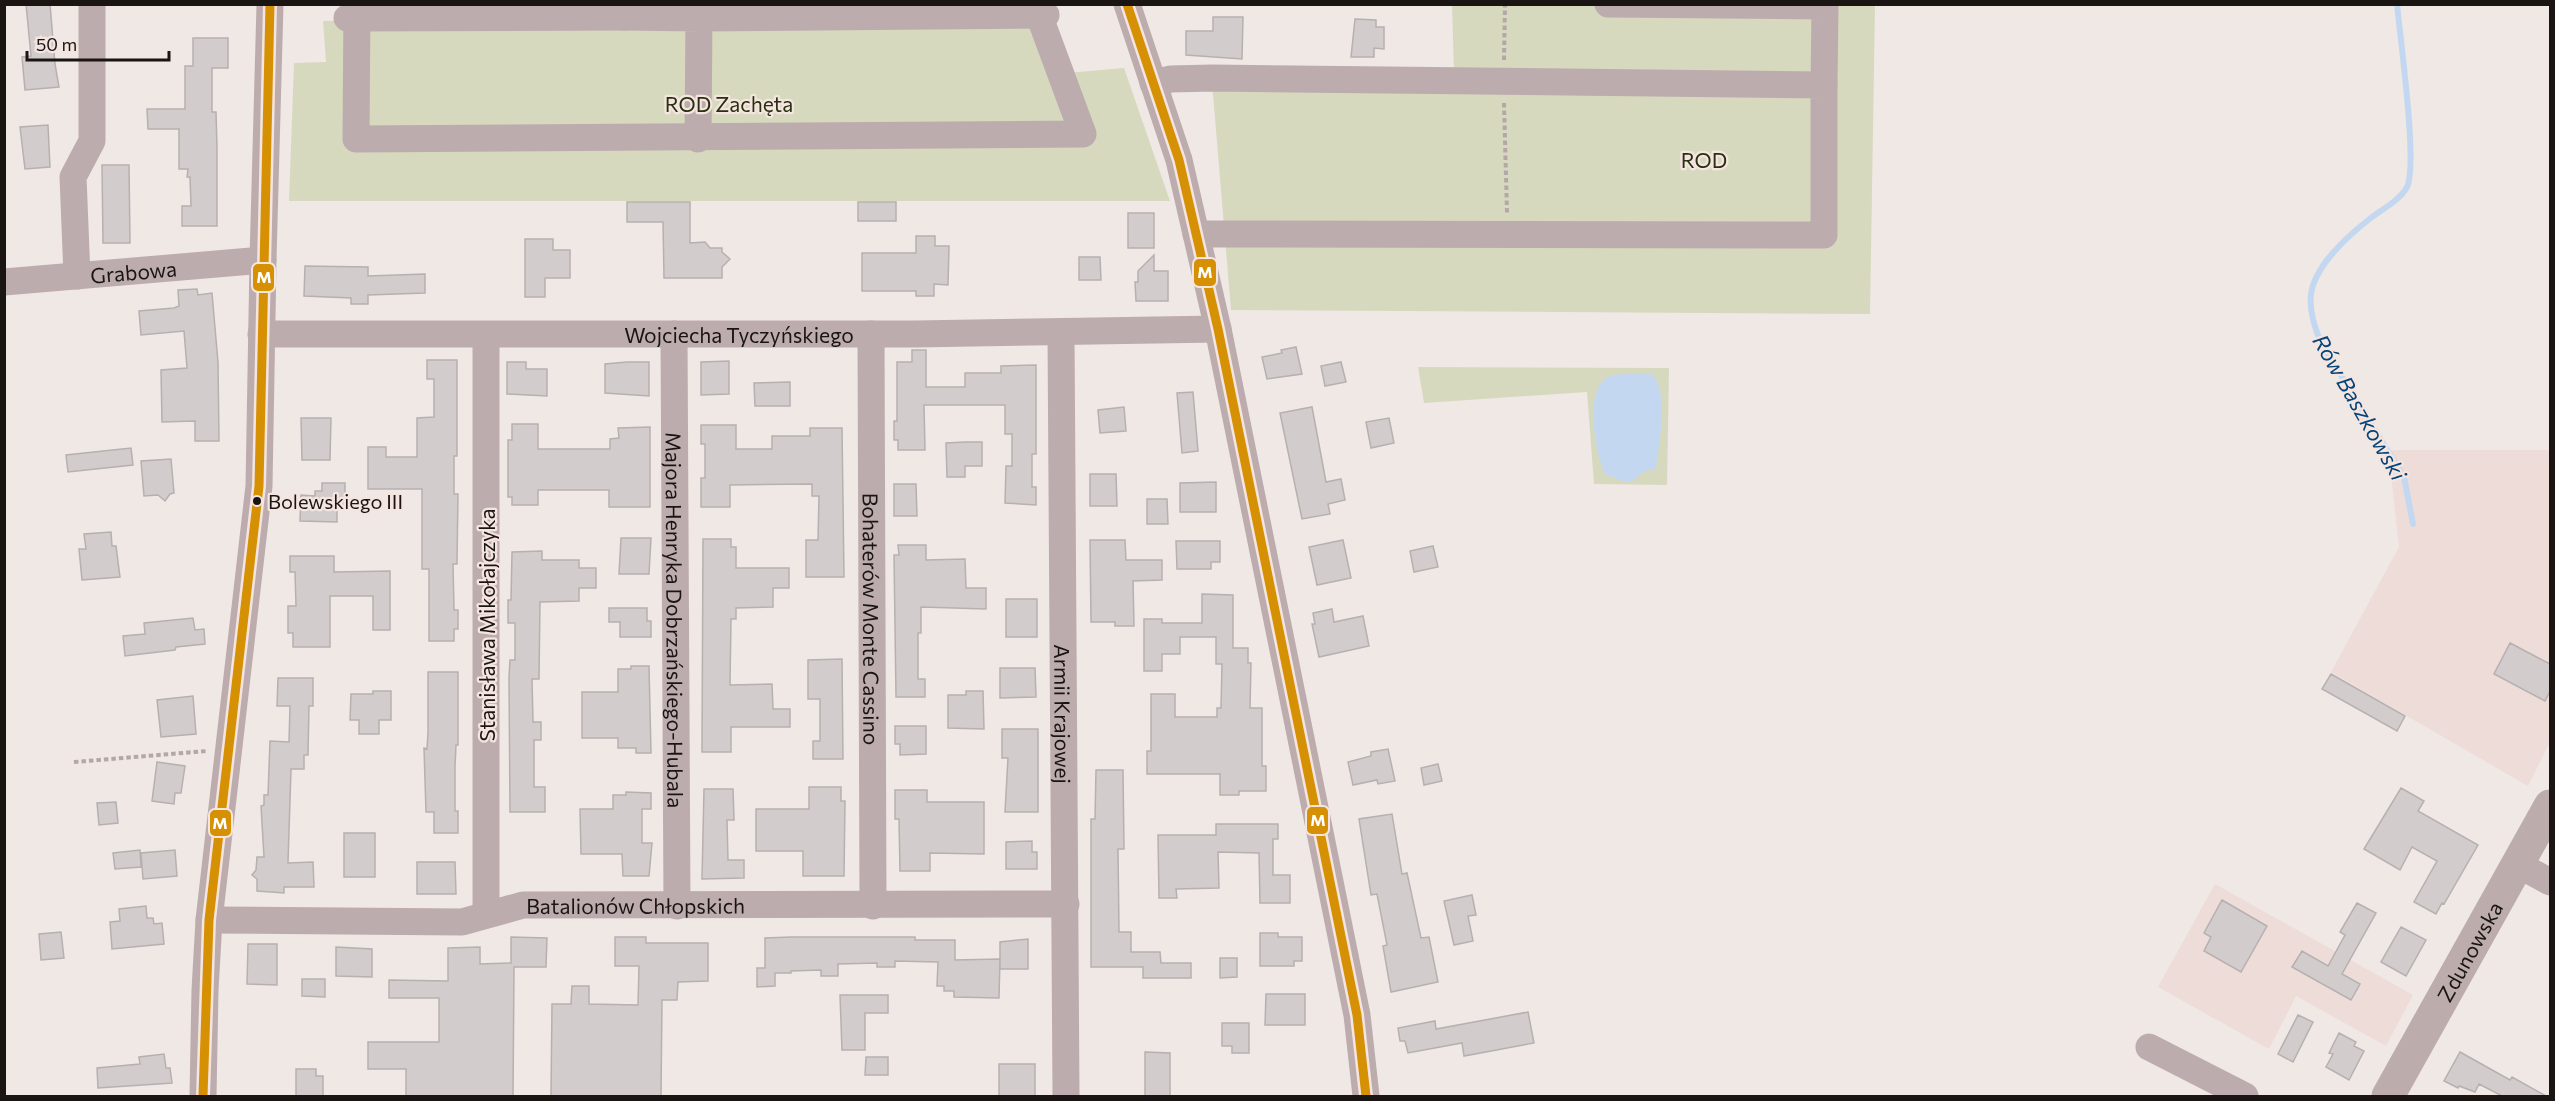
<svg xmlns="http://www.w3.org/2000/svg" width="2555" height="1101" font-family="Commissioner,sans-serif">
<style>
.built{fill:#eddcd7}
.green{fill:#d6d9be}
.water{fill:#c3d8f0}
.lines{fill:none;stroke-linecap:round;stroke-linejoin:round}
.stream{stroke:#c3d8f0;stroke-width:6}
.building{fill:#d2cccc;stroke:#b6b0b0;stroke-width:1.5}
.path{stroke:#b4a7a7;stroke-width:4;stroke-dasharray:4.5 3;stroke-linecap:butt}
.minor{stroke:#bdacad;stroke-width:27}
.major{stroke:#bdacac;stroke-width:33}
.bus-1-casing{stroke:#f5e5e0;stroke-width:14}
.bus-1{stroke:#d69003;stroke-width:9}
.bus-dot{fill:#1a1513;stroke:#f5e5e0;stroke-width:2}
.labels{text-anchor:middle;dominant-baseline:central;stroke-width:4.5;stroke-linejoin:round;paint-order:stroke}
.bus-label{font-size:20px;fill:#1a1513;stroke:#f5e5e0;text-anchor:start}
.park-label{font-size:21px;fill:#29300f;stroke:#f5e5e0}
.street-label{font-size:21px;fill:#1a1513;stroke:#f5e5e0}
.water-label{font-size:22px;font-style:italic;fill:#044478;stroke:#f5e5e0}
.line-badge{stroke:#f5e5e0;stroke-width:2}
.badge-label{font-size:16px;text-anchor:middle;font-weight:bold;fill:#fff}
</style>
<rect width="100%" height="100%" fill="#f0e8e5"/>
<path class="built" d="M2386,450h164v292l-22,44 -197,-114 68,-125 -7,-64 -10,-31z
M2215,884l198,111 -27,51 -90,-50 -27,53 -111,-62z"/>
<path class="green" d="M1042,5l25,68 57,-5 46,133h-881l5,-138 32,-1 -3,-41z
M1452,5h423l-5,309 -639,-4 -20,-240 243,2z
M1418,367l251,1 -2,117 -73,-1 -7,-92 -163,11z"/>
<path class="water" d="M1648,374l5,1c16,19 6,69 3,94l-11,2 -13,10h-10l-17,-7c-9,-20 -21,-81 1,-96 11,-6 30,-3 42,-4z"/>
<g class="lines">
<path class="stream" d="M2397,4c3,33 21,160 10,183 -7,13 -24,22 -35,30 -22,17 -57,48 -61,77 -2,17 4,34 10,49l83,134 9,47"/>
</g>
<path class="building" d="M26,4h24l5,60 4,23 -34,3 -3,-33 9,-1z
M1213,17h30l-1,42 -56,-4v-24h27z
M1355,19l21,1v7h8v22l-10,-1v9h-23z
M193,38h35v30h-16v44h4l1,36v78h-35v-20h9l-1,-29h-3l1,-8h-9v-40h-31l-1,-20h38v-43h8z
M48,125l2,42 -25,2 -5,-42z
M102,165h27l1,78h-27z
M627,202h63v41l15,-1 5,6h12v4l8,7 -8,8v11h-58l-1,-56h-36z
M858,202h38v19h-38z
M1128,213h26v35h-26z
M916,236h19v10h14l-1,39 -14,-1v12h-18v-5h-54v-38h54z
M525,239h28v11h17v28h-25v19h-20z
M1154,255v16h14v30h-32l-1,-19h3v-11z
M1079,257h21l1,23h-22z
M305,266l63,1v9l57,-2v19l-57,2v9h-17v-6l-47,-2z
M197,289l1,6 14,-2 6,69 1,79h-24v-20l-33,1 -1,-52 26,-2 -3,-37 -43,4 -2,-24 35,-3 5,-2 -1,-16z
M1296,347l6,27 -35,5 -5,-22 20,-4 -1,-3z
M912,350h14v37h39v-14h36v-7l35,-1v89h-4v33h4v18l-31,-2 1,-37h6v-32h-7v-29h-81l1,45h-27v-10h-4v-19h3v-59h15z
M427,360h30v96h-3v38h4l-1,70h-4l1,46h4v19h-4v12h-25v-72h-7v-80h-54v-42h18v10h31v-39l17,-1v-38h-7z
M729,361v33l-28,1v-33z
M507,362h19v7h21v27l-40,-2z
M627,362h22v34l-44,-3v-29z
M1341,362l5,20 -21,4 -4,-20z
M790,382v24h-35l-1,-23z
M1193,392l5,59 -16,2 -5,-60z
M1124,407l2,24 -26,2 -2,-23z
M1312,407l14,75 15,-3 4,21 -17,4 2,10 -28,5 -22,-106z
M301,418h30l-1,42h-28z
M1389,418l5,25 -23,5 -5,-26z
M512,424h26v25h72v-10l9,-1 -1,-10 32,-1v80h-41v-17h-71v15h-26v-8h-4v-57h4z
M701,425h35v24h36v-13h38v-8h32l2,149h-38v-37h12l1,-44h-7v-12l-82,1v22h-29v-29h4v-34h-4z
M965,442h17v24h-17v11h-18l-1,-34z
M131,448l2,17 -65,7 -2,-17z
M171,459l3,34 -4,1 -5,7 -7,-6 -14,1 -3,-35z
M1090,474h26l1,32h-27z
M1216,482v30h-36v-29z
M322,483h23v24h-8v15l-37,-1 1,-26 14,1v-5h7z
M894,484h22l1,32h-23z
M1147,499h20l1,25h-21z
M111,532l1,14h4l4,31 -38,3 -3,-31h7l-2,-15z
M621,538h30l-2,36h-30z
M703,539h28v8h5v21h53v20h-16v19l-37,1v11h-5l-1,66 42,-1 1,25h17v18h-59v25h-29z
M1090,540h35l1,20h36v20l-29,1 1,45h-19v-4h-24z
M1343,540l8,38 -34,7 -8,-38z
M1176,541h44v21h-9v7h-34z
M898,545h28v15l39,-1 1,29h20v21l-65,-2v26h-3v46h7v18h-29l-2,-142h5z
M1433,546l5,21 -24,5 -4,-21z
M542,551v9h37v8h17v20h-17v13l-39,1 -1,77h-7l1,43h8v18h-7v47h11v25h-35l-1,-135 1,-17h5v-37h-7v-23h3l1,-48z
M290,556h44v16l56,-1v59h-17v-34h-43v51h-37v-14h-5v-27h8l-1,-34h-5z
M1202,594l31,1v53h15v15h3l-1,45h12v58h4v25h-27v4h-19v-21h-73v-23h4v-57h24v23h42v-9h4l1,-44h-6v-27h-36v17h-18v17h-18v-52h18v4h40z
M1006,599h31v38h-31z
M609,608h38v13h4v16h-31v-15h-11z
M1332,609l2,13 29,-6 6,30 -50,11 -7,-33h3l-2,-11z
M193,618l2,12 9,-1 1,15 -29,3 -1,3 -50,6 -2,-20 22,-2 -1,-11z
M2510,643l40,21v27l-5,10 -51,-27z
M842,659l1,100h-30v-18h7v-42h-12v-39z
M631,666h18l2,87h-15v-5h-18v-10h-36v-46h36v-23h13z
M1000,668h35l1,29 -36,1z
M428,672h30v73h-2l-1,22v44h3v22h-24v-21h-8l-2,-64 3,1 1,-17z
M2331,674l74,42 -8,15 -75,-42z
M278,678h35v28h-4l-1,49h-4v14h-13l-3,94 25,-1 1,25h-30v6l-27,-2v-12l-5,-4 4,-5 1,-13h7l-3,-51 3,-1v-10h4l2,-54 19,1 1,-36h-13z
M373,691h18v29h-12v14h-20v-14h-9l1,-26h22z
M966,691h17l1,38 -36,-1v-33h18z
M193,696l3,38 -35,3 -4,-37z
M895,726h31v28l-26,1v-11h-5z
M1002,729h36v83h-33l3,-54h-6z
M1388,749l7,32 -17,3 -1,-4 -24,5 -5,-23 23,-6v-4z
M157,762l28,4 -4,27h-6l-1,11 -22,-3z
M1438,764l4,17 -18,4 -3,-17z
M1096,770h27l1,79h-6l1,83h12v20h29l1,11h30v15h-48v-11h-52v-148h4z
M809,787h32v14h4l-1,75h-41v-25h-47v-42h53z
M2401,788l23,13 -6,10 60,34 -34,59 -2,-1 -6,11 -22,-12 23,-41 -25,-14 -12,23 -36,-21z
M704,789h29l1,31h-7l1,40h16v18l-42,1z
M895,790h32v12h57v52l-54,-1v18h-30l-1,-52h-4z
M626,792l25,1v16h-9v34h10l-3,33h-26l-1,-22h-41l-1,-45h33v-14h13z
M116,802l2,21 -19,2 -2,-22z
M1392,814l10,60 5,-1 14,65 8,-1 9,45 -47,10 -8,-46 4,-1 -10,-51 -6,1 -12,-76z
M1216,824h62v15h-5v36h17v28h-30l-1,-50 -41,-1 1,36 -43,1 1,9h-18l-1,-63h58z
M344,833h31v44h-31z
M1032,841v11h5v17h-31v-27z
M140,850l1,17 -26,2 -2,-16z
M175,850l2,26 -34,3 -2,-26z
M417,862h38l1,32h-39z
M1472,895l4,20 -8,1 5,25 -19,4 -10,-44z
M2222,900l45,26 -26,46 -37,-21 7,-14 -7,-4z
M2357,903l19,10 -34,61 18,10 -9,16 -59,-33 10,-16 26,15 17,-31 -5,-3z
M146,906l1,12h6l1,6 8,-1 2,21 -52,5 -2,-27 10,-1 -1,-12z
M2401,927l25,13 -20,36 -25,-14z
M61,932l3,26 -23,2 -2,-26z
M1260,933h18v4h24v24h-8v5h-34z
M511,937l36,1 -1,29h-32l-1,129h-107v-27h-38v-27h71v-44h-50v-18l59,1v-33l32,-1v17l31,-1z
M615,937h31v6h62v38l-30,1 -1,18h-15l-1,96h-110l1,-92h19l1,-18h17v18l49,1 1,-39h-24z
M791,937h124v3h40v20l45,-1 -1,39 -45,-1v-6h-10v-5h-7l1,-24 -43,-1v6h-18v-4l-39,1v12h-17v-6l-30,1v2h-16v13l-18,1v-19h8v-30z
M1028,939v30h-28v-27z
M248,944h29v41l-30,-1z
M336,947l36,2v28l-36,-1z
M1220,958h17v19l-17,1z
M302,979h23v18l-23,-1z
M1266,994h39v31h-40z
M840,995h48v18h-23v37h-23z
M1528,1012l6,31 -70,13 -2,-13 -54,10 -3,-12h-5l-2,-13 37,-7 1,8z
M2298,1015l15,7 -20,40 -15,-8z
M1222,1023h27v30h-17v-7h-10z
M2339,1033l17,9 -2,4 10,5 -15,29 -23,-13 7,-13 -4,-1z
M1145,1052l25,1v43h-25z
M2460,1052l50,28 2,-3 34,19h-44l-23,-12 -4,8 -16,-6 -1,2 -14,-7z
M164,1054l2,14h4l2,15 -74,5 -1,-20 43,-4 -1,-7z
M866,1057h22v18h-23z
M999,1064h36v32h-36z
M296,1069h20v7h7v20h-27z"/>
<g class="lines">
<path class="path" d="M1504,60l1,-56
M1504,103l3,110
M74,762l133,-11"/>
<g class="minor">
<path d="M357,4l-1,135 727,-5 -48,-130"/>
<path d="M1127,4l52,156 39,169 139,686 9,81"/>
<path d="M1608,4l217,2 -1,79"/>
<path d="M623,17l76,1 -1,121"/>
<path d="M347,18l276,-1 1,-13"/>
<path d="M699,18l347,-3"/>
<path d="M1153,83l18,-4 41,-1 612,7v150l-628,-1"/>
<path d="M77,276l-4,-99 19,-36v-137"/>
<path id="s1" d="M4,282l259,-22"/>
<path id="s2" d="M1061,332l5,764"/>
<path id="s3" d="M261,334h654l303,-5"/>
<path id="s4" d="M674,334l3,572"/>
<path id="s5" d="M871,334l2,572"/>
<path d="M486,336v578"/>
<path d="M2519,865l31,17"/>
<path id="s6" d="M209,920l253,2 61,-17 543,-1"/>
<path d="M2149,1047l96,49"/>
<path d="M203,1096l2,-106 4,-70 50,-434 4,-226 7,-256"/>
</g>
<path class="major" id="s7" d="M2388,1096l162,-290"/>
<defs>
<path id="bus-1" d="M1127,4l52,156 39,169 139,686 9,81
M203,1096l6,-176 50,-434 11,-482"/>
</defs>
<use href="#bus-1" class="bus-1-casing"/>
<use href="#bus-1" class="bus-1"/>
</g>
<circle class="bus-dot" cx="257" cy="501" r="5"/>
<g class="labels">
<g class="bus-label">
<text x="268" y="501">Bolewskiego III</text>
</g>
<g class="park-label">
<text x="729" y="103">ROD Zachęta</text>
<text x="1704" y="159">ROD</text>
</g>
<g class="street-label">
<text stroke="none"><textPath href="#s1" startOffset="130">Grabowa</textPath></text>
<text stroke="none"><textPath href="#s3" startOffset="478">Wojciecha Tyczyńskiego</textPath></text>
<text stroke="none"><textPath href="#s4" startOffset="286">Majora Henryka Dobrzańskiego-Hubala</textPath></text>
<text stroke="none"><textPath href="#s5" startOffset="285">Bohaterów Monte Cassino</textPath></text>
<text transform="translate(486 625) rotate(-90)">Stanisława Mikołajczyka</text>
<text stroke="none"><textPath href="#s2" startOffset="382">Armii Krajowej</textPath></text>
<text stroke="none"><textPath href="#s6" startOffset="429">Batalionów Chłopskich</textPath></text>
<text stroke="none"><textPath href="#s7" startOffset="166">Zdunowska</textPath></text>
</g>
<g class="water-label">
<text transform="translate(2360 407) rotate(60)">Rów Baszkowski</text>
</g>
</g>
<g class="line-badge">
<rect x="1193" y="258" width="24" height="29" rx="6" fill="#d69003"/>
<rect x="252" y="263" width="23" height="29" rx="6" fill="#d69003"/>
<rect x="1306" y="806" width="23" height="29" rx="6" fill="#d69003"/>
<rect x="209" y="809" width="23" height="28" rx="6" fill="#d69003"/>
</g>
<g class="badge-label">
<text x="1205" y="278">M</text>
<text x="264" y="283">M</text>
<text x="1318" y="826">M</text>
<text x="220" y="829">M</text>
</g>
<rect width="2555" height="1101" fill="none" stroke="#1a1513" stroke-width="12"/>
<path d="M27 51v9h142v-9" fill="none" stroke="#1a1513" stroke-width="3"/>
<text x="36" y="51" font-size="18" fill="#1a1513" stroke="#f5e5e0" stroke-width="4.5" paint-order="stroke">50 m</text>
</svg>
